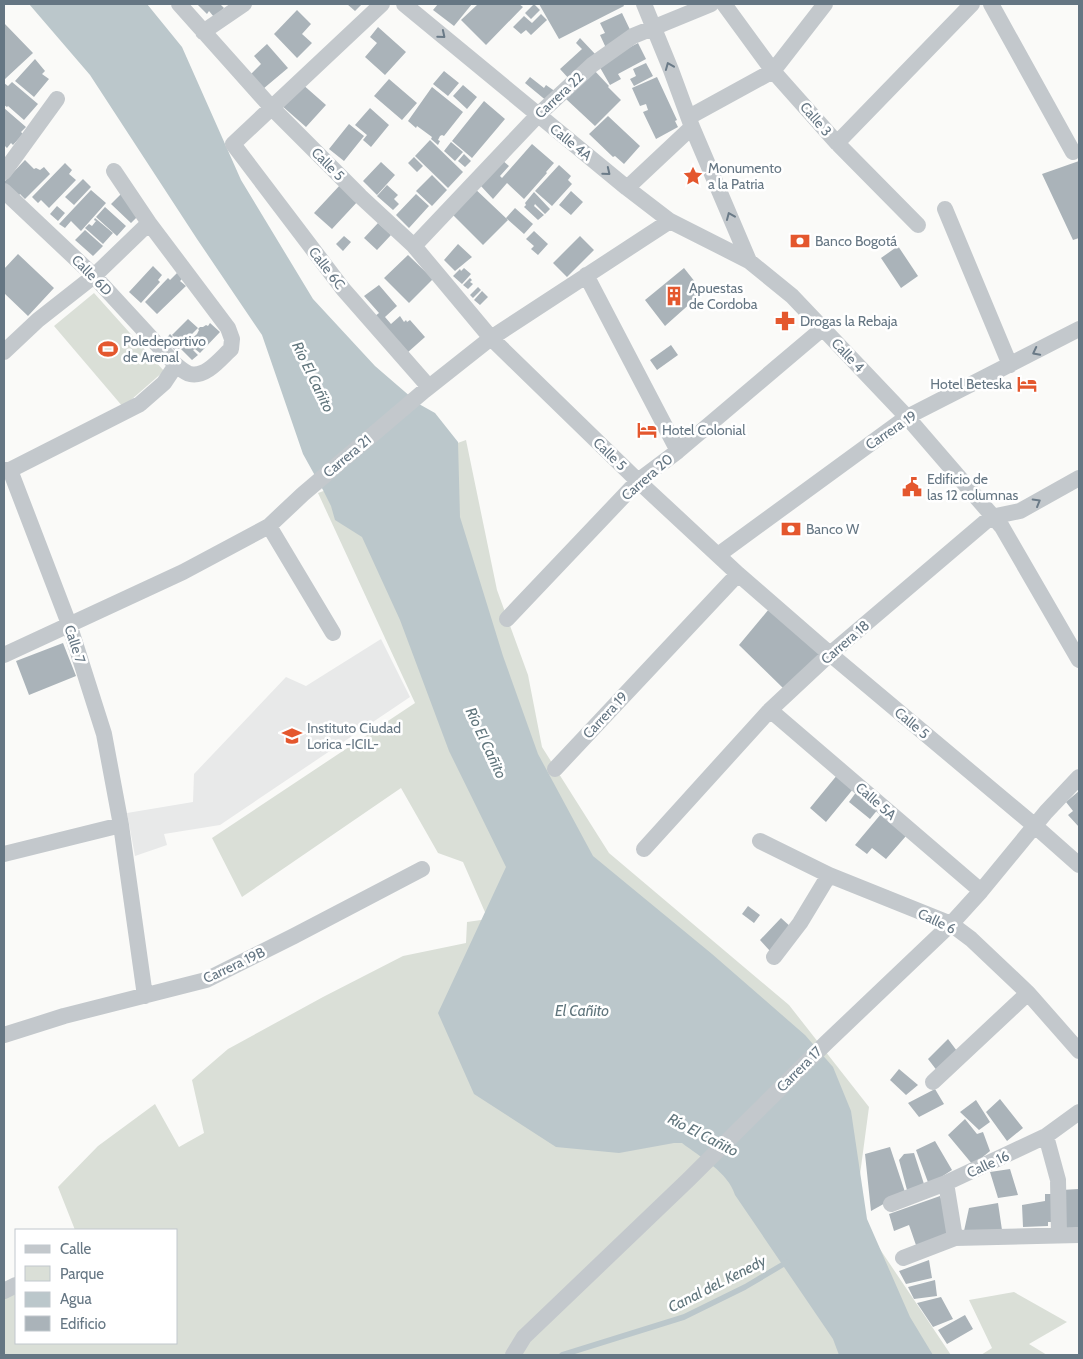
<svg xmlns="http://www.w3.org/2000/svg" width="1083" height="1359" font-family="Cabin,sans-serif">
<style>
.built{fill:#e8e9e9}
.green{fill:#dadfd7}
.water{fill:#bbc7cb}
.lines{fill:none;stroke-linecap:round;stroke-linejoin:round}
.stream{stroke:#bbc7cb;stroke-width:5.5}
.building{fill:#aab3b9}
.minor{stroke:#c3c8cc;stroke-width:16}
.oneway{stroke:#6a7a87}
.labels{text-anchor:middle;dominant-baseline:central;stroke-width:5;stroke-linejoin:round;paint-order:stroke}
.street-label{font-size:14px;fill:#657683;stroke:#fff}
.poi-label{font-size:14px;fill:#657683;stroke:#fff;text-anchor:start}
.water-label{font-size:15px;font-style:italic;fill:#60757c;stroke:#fff}
</style>
<rect width="100%" height="100%" fill="#fafaf8"/>
<path class="built" d="M381,639l29,58 -190,128 -56,9 3,11 -32,11 -8,-43 66,-11 1,-28 92,-97 20,9z"/>
<path class="green" d="M94,293l70,78 -41,36 -69,-81z
M466,440l31,150 31,85 14,72 67,106 180,152 80,102 -14,105 96,143h-947v-57l12,-6v51h160v-113h-101l-17,-43 40,-41 57,-42 24,43 25,-14 -12,-53 36,-31 95,-52 80,-41 63,-13 1,-21 21,-3 -25,-57 -25,-9 -37,-65 -159,109 -30,-59 203,-135 -97,-210z
M1014,1292l53,30 -38,22 18,11h-66l11,-7 -23,-48z"/>
<path class="water" d="M29,4h118l35,43 59,133 72,119 62,67 44,38 16,9 23,29 2,75 43,139 35,98 55,102 119,98 93,81 28,32 18,44 16,108 43,98 23,38h-94l-6,-16 -98,-144c-7,-23 -35,-38 -53,-52h-8l-55,10 -63,-6 -82,-53 -36,-81 68,-146 -57,-116 -49,-131 -38,-83 -27,-17 -4,-14 -8,-16 -20,-36 -41,-119 -65,-96 -107,-164z"/>
<g class="lines">
<path class="stream" d="M562,1355l122,-38 61,-30 42,-25"/>
</g>
<path class="building" d="M197,4h23l4,4 -10,9 -5,-6 -2,3z
M347,4h15l-7,7z
M438,4h34l-18,22 -21,-16z
M478,4h41l4,3 -37,38 -25,-25z
M534,4l6,6 -9,9 -6,-6z
M539,4h84l1,2 -65,33z
M297,10l14,14 -9,10 10,9 -15,15 -23,-24z
M622,13l11,23 -27,12 -6,-13 5,-2 -5,-10z
M541,14l6,6 -16,15 -5,-5 -5,4 -8,-7 11,-11 8,7z
M4,23l29,30 -28,26 -1,-1z
M378,27l28,25 -21,23 -20,-18 12,-14 -7,-6z
M580,38l16,17 -25,26 -11,-12 22,-20 -6,-6z
M638,43l8,16 -28,15 3,5 -11,6 -12,-21z
M267,44l21,24 -25,21 -12,-15 10,-10 -7,-8z
M35,59l10,12 -3,3 7,5 -15,18 -19,-16z
M646,63l7,13 -19,10 -4,-7 6,-3 -3,-7z
M593,69l16,17 -1,1 13,13 -26,26 -30,-28z
M444,71l15,12 -11,13 -15,-12z
M530,77l14,11 2,-3 10,7 -8,10 -23,-19z
M657,77l20,43 -2,1 3,6 -22,12 -13,-27 5,-2 -2,-6 -6,2 -8,-18z
M389,79l28,24 -15,17 -28,-24z
M12,82l26,22 -14,16 -16,-14 -1,1 -3,-2v-22l4,3z
M301,83l25,22 -20,22 -25,-22z
M463,85l14,12 -10,12 -14,-13z
M432,87l31,25 -19,24 -2,-1 -2,1 -2,4 2,1 -2,4 -7,-6 1,-2 -15,-11 -1,2 -8,-7z
M484,101l21,18 -33,39 -20,-17z
M4,108l22,19 -5,5 2,2 -10,11 -2,-2 -4,5 -3,-3z
M370,108l19,17 -18,22 -8,-7 4,-5 -12,-10z
M608,116l32,30 -16,18 -9,-8 -2,1 -24,-23z
M349,124l15,12 -20,25 -15,-12z
M430,140l33,32 -15,16 -33,-32z
M451,142l12,10 -8,9 -11,-10z
M532,144l22,19 -8,9 1,1 -23,26 -17,-16 -14,16 -13,-14 22,-25 7,6 -9,10 2,2z
M464,154l7,7 -6,6 -7,-6z
M414,157l9,9 -6,6 -9,-9z
M25,160l9,9 2,-1 4,2 4,-3 6,7 -25,25 -5,-5 -5,6 -11,-11v-7z
M1079,161v77l-6,2 -31,-66z
M381,162l14,13 -18,20 -14,-14z
M65,163l7,7 -3,4 7,6 -27,28 -8,-8 -3,3 -6,-6z
M559,165l12,11 -3,4 4,4 -20,22 -17,-15z
M432,175l15,15 -15,16 -16,-15z
M83,179l8,8 -17,18 -9,-8z
M341,184l18,16 -27,29 -18,-16z
M387,185l11,10 -4,4 5,5 -6,6 -16,-14z
M471,185l37,35 -25,25 -36,-36z
M91,190l15,13 -25,28 -10,-10 -6,7 -6,-4z
M125,190l20,19 -14,14 -20,-19z
M571,191l12,11 -12,13 -12,-10z
M534,192l16,17 -5,5 -10,-10 -1,2 10,9 -6,5 -14,-13 2,-2 -1,-2z
M416,194l13,12 -20,22 -13,-13z
M57,206l8,7 -7,8 -8,-7z
M105,207l21,19 -9,10 -21,-19z
M515,208l18,16 -9,10 -18,-16z
M95,218l18,15 -10,11 -18,-16 4,-4 3,2 4,-5 -2,-1z
M378,223l13,12 -14,15 -13,-12z
M85,230l18,16 -10,10 -18,-16z
M534,231l14,13 -10,11 -7,-6 3,-3 -8,-7z
M344,236l7,6 -8,9 -7,-7z
M580,236l14,14 -27,27 -14,-14z
M458,244l14,13 -17,14 -11,-11z
M898,246l20,30 -17,12 -20,-30z
M18,254l36,34 -26,28 -24,-23v-24z
M408,255l25,24 -24,24 -25,-25z
M153,266l9,9 -4,5 2,2 -19,21 -12,-11z
M464,268l7,6 -9,10 -9,-8 7,-7 1,2z
M684,268l19,24 -38,34 -20,-26z
M177,273l6,5 -3,3 6,5 -29,28 -12,-12 23,-24 2,2z
M470,278l2,2 -2,2 3,2 -5,5 -5,-4z
M379,285l18,21 -12,11 6,7 9,-8 4,6 2,-2 1,2 3,-2 15,17 -18,16 -32,-37 4,-3 -15,-17z
M478,287l3,3 -8,8 -3,-3z
M482,291l6,6 -8,8 -6,-5z
M188,319l10,9 -16,16 -10,-9z
M210,323l10,9 -20,21 -5,-4 -2,1 5,5 -6,5 -11,-11 16,-15 2,-4 -1,-1 2,-2h3l3,-2 2,1z
M170,334l12,12 -6,6 -11,-12z
M671,345l7,10 -21,15 -7,-10z
M769,609l51,45 -36,35 -45,-44z
M63,643l13,33 -47,19 -13,-34z
M838,774l16,14 -28,34 -16,-14z
M857,791l22,17 -9,11 -21,-17z
M1079,791v36l-11,-12 5,-4 -7,-9z
M881,814l25,22 -20,23 -14,-11 -5,6 -12,-9z
M748,906l12,9 -6,8 -12,-9z
M781,918l11,10 -22,23 -10,-11z
M948,1039l9,12 -19,21 -10,-13z
M899,1069l19,16 -12,10 -16,-15z
M935,1089l9,15 -25,13 -11,-14z
M1000,1099l23,29 -16,13 -21,-29z
M976,1100l14,22 -11,8 -19,-18z
M965,1119l12,15 6,-2 7,19 -17,14 -25,-30z
M935,1141l17,29 -23,15 -13,-35z
M890,1147l15,45 -34,19 -6,-57z
M914,1153l10,31 -17,6 -8,-30 5,-6z
M1010,1169l8,26 -20,3 -8,-26z
M1079,1189v38l-13,2 -5,-39z
M1045,1194h10l1,28h-8v4l-25,1 -1,-22 23,-4z
M940,1196l14,38 -37,14 -8,-23 -15,6 -5,-17z
M998,1203l4,27 -38,1 5,-23z
M929,1260l3,18 -26,6 -7,-13z
M935,1280l2,16 -23,3 -6,-12z
M941,1297l12,22 -20,8 -16,-24z
M965,1315l8,14 -26,15 -9,-14z"/>
<g class="lines">
<path class="minor" d="M179,4l92,103 89,89 54,50 77,92 147,143 100,93 92,80 205,172 44,39
M382,4l-149,140 110,145 86,98
M404,4l223,184 43,33 79,40
M644,4l27,66 21,57 57,134 43,35 115,121 95,110 77,133
M724,4l49,67 64,72 81,82
M991,4l82,148
M203,32l41,-28
M689,117l84,-46 52,-67
M837,143l135,-139
M4,172l53,-73
M627,188l65,-61
M4,191l90,85 82,89c4,3 9,8 14,9 16,4 31,-16 41,-25l1,-10 -4,-11 -79,-105 -35,-52
M945,209l65,156
M414,246l124,-131 54,-50 41,-29 78,-32
M586,275l92,176
M4,352l34,-32 56,-44 55,-53
M4,470h6l130,-66 24,-21 12,-18
M10,470l59,154 35,110 17,91 24,171
M269,526l64,107
M718,555l189,-138 172,-88
M507,619l131,-138 40,-30 144,-122
M4,655l179,-83 86,-46 34,-32 121,-103 67,-53 179,-117
M770,710l211,181
M555,769l183,-195
M760,841l69,34 122,49 20,15 57,54 51,58
M644,849l126,-139 60,-56 161,-137 29,-6 59,-33
M4,854l117,-29
M774,957l26,-34 29,-48
M4,1035l60,-19 142,-36 88,-44 128,-67
M933,1082l95,-89
M1046,1136l12,44 1,55
M946,1183l9,55
M891,1204l55,-21 100,-47 33,-24
M903,1258l52,-20 124,-3
M4,1291l12,-6
M513,1355l11,-18 164,-157 138,-137 125,-119 30,-33 65,-79 33,-35"/>
</g>
<defs><path id="oneway-chevron" d="M-2-3.5L2.5 0L-2 3.5" fill="none" stroke-width="1.6" stroke-linecap="round" stroke-linejoin="round" transform="scale(1.25)"/></defs>
<g class="oneway">
<use href="#oneway-chevron" transform="translate(442 35) rotate(40)"/>
<use href="#oneway-chevron" transform="translate(669 66) rotate(-112)"/>
<use href="#oneway-chevron" transform="translate(607 172) rotate(39)"/>
<use href="#oneway-chevron" transform="translate(730 216) rotate(-113)"/>
<use href="#oneway-chevron" transform="translate(1036 352) rotate(153)"/>
<use href="#oneway-chevron" transform="translate(1037 502) rotate(-30)"/>
</g>
<defs>
<symbol id="sight-bare" viewBox="-9 -9 18 18"><path d="M0-6L1.8-2.2L6-1.7L2.9 1.2L3.7 5.4L0 3.3L-3.7 5.4L-2.9 1.2L-6-1.7L-1.8-2.2Z" fill="#e4572e" stroke="#fff" stroke-width="2.5" paint-order="stroke"/></symbol>
<symbol id="bank-bare" viewBox="-9 -9 18 18"><path d="M-6-4H6V4H-6ZM0-2.3a2.3 2.3 0 1 0 0 4.6a2.3 2.3 0 1 0 0-4.6Z" fill="#e4572e" stroke="#fff" stroke-width="2.5" paint-order="stroke"/></symbol>
<symbol id="building-bare" viewBox="-9 -9 18 18"><path d="M-4-6H4V6H1V3H-1V6H-4ZM-2.5-4.3h1.7v1.8h-1.7ZM.8-4.3h1.7v1.8H.8ZM-2.5-1h1.7V.8h-1.7ZM.8-1h1.7V.8H.8Z" fill="#e4572e" stroke="#fff" stroke-width="2.5" paint-order="stroke"/></symbol>
<symbol id="pharmacy-bare" viewBox="-9 -9 18 18"><path d="M-2-6h4v4h4v4h-4v4h-4v-4h-4v-4h4Z" fill="#e4572e" stroke="#fff" stroke-width="2.5" paint-order="stroke"/></symbol>
<symbol id="stadium-bare" viewBox="-9 -9 18 18"><path d="M0-5a6.5 5 0 1 0 0 10a6.5 5 0 1 0 0-10ZM-3.5-1.8h7v3.6h-7Z" fill="#e4572e" stroke="#fff" stroke-width="2.5" paint-order="stroke"/></symbol>
<symbol id="hotel-bare" viewBox="-9 -9 18 18"><path d="M-6-4.5h1.5V1H6V5H4.5V3h-9V5H-6ZM-4 0a1.8 1.8 0 1 1 3.6 0ZM.5 0V-2.5h3Q6-2.5 6 0Z" fill="#e4572e" stroke="#fff" stroke-width="2.5" paint-order="stroke"/></symbol>
<symbol id="civic-bare" viewBox="-9 -9 18 18"><path d="M-.6-6.5H3V-4.5H.6V-3L4-1V1h2V6H-6V1h2V-1L-.6-3ZM-1.2 2.5V6h2.4V2.5Z" fill="#e4572e" stroke="#fff" stroke-width="2.5" paint-order="stroke"/></symbol>
<symbol id="university-bare" viewBox="-9 -9 18 18"><path d="M0-5L7-2L0 1L-7-2ZM-4 1L0 2.5L4 1V4Q0 6-4 4Z" fill="#e4572e" stroke="#fff" stroke-width="2.5" paint-order="stroke"/></symbol>
</defs>
<g fill-rule="evenodd">
<use href="#sight-bare" x="679" y="162" width="28" height="28"/>
<use href="#bank-bare" x="786" y="227" width="28" height="28"/>
<use href="#building-bare" x="660" y="282" width="28" height="28"/>
<use href="#pharmacy-bare" x="771" y="307" width="28" height="28"/>
<use href="#stadium-bare" x="94" y="335" width="28" height="28"/>
<use href="#hotel-bare" x="1013" y="370" width="28" height="28"/>
<use href="#hotel-bare" x="633" y="416" width="28" height="28"/>
<use href="#civic-bare" x="898" y="473" width="28" height="28"/>
<use href="#bank-bare" x="777" y="515" width="28" height="28"/>
<use href="#university-bare" x="278" y="722" width="28" height="28"/>
</g>
<g class="labels">
<g class="street-label">
<text transform="translate(559 95) rotate(-43)">Carrera 22</text>
<text transform="translate(816 119) rotate(49)">Calle 3</text>
<text transform="translate(571 142) rotate(39)">Calle 4A</text>
<text transform="translate(328 164) rotate(45)">Calle 5</text>
<text transform="translate(327 268) rotate(52)">Calle 6C</text>
<text transform="translate(92 275) rotate(45)">Calle 6D</text>
<text transform="translate(848 355) rotate(46)">Calle 4</text>
<text transform="translate(891 430) rotate(-34)">Carrera 19</text>
<text transform="translate(610 454) rotate(44)">Calle 5</text>
<text transform="translate(347 456) rotate(-40)">Carrera 21</text>
<text transform="translate(647 477) rotate(-41)">Carrera 20</text>
<text transform="translate(845 642) rotate(-41)">Carrera 18</text>
<text transform="translate(75 644) rotate(72)">Calle 7</text>
<text transform="translate(605 715) rotate(-47)">Carrera 19</text>
<text transform="translate(912 723) rotate(40)">Calle 5</text>
<text transform="translate(876 801) rotate(41)">Calle 5A</text>
<text transform="translate(937 921) rotate(26)">Calle 6</text>
<text transform="translate(234 965) rotate(-25)">Carrera 19B</text>
<text transform="translate(799 1069) rotate(-45)">Carrera 17</text>
<text transform="translate(988 1164) rotate(-25)">Calle 16</text>
</g>
<g class="poi-label">
<text x="708" y="168">Monumento<tspan x="708" dy="16">a la Patria</tspan></text>
<text x="815" y="241">Banco Bogotá</text>
<text x="689" y="288">Apuestas<tspan x="689" dy="16">de Cordoba</tspan></text>
<text x="800" y="321">Drogas la Rebaja</text>
<text x="123" y="341">Poledeportivo<tspan x="123" dy="16">de Arenal</tspan></text>
<text x="1012" y="384" text-anchor="end">Hotel Beteska</text>
<text x="662" y="430">Hotel Colonial</text>
<text x="927" y="479">Edificio de<tspan x="927" dy="16">las 12 columnas</tspan></text>
<text x="806" y="529">Banco W</text>
<text x="307" y="728">Instituto Ciudad<tspan x="307" dy="16">Lorica -ICIL-</tspan></text>
</g>
<g class="water-label">
<text transform="translate(313 377) rotate(64)">Río El Cañito</text>
<text transform="translate(486 743) rotate(65)">Río El Cañito</text>
<text x="582" y="1011">El Cañito</text>
<text transform="translate(703 1135) rotate(27)">Río El Cañito</text>
<text transform="translate(717 1284) rotate(-27)">Canal deL Kenedy</text>
</g>
</g>
<rect width="1083" height="1359" fill="none" stroke="#657683" stroke-width="10"/>
<rect x="15" y="1229" width="162" height="115" fill="#ffffff" stroke="#c1c8cd"/>
<rect x="25" y="1245" width="25" height="8" fill="#c3c8cc" stroke="#c1c8cd"/>
<text x="60" y="1254" font-size="15" fill="#657683">Calle</text>
<rect x="25" y="1266" width="25" height="15" fill="#dadfd7" stroke="#c1c8cd"/>
<text x="60" y="1279" font-size="15" fill="#657683">Parque</text>
<rect x="25" y="1292" width="25" height="15" fill="#bbc7cb" stroke="#c1c8cd"/>
<text x="60" y="1304" font-size="15" fill="#657683">Agua</text>
<rect x="25" y="1316" width="25" height="15" fill="#aab3b9" stroke="#c1c8cd"/>
<text x="60" y="1329" font-size="15" fill="#657683">Edificio</text>
</svg>
